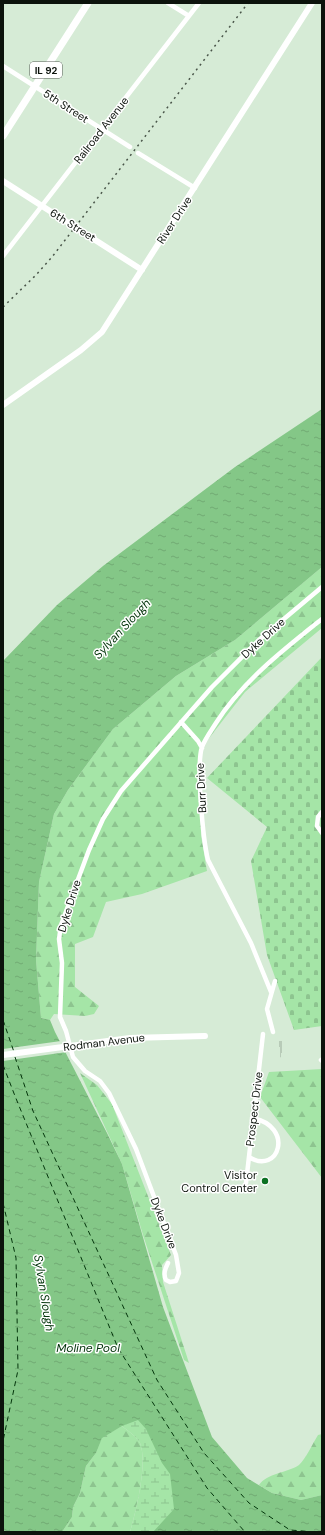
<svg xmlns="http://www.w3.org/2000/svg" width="325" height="1535" font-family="'DM Sans',sans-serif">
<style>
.forest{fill:url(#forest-firs)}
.wetland{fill:url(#wetland-marsh)}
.cemetery{fill:url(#cemetery-stones)}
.water{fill:url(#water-ripples)}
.pier{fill:#d6ebd6}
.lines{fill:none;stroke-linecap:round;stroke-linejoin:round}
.ferry{stroke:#03350b;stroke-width:1;stroke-dasharray:5 4;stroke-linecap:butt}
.street-tunnel{stroke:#b8cbb8;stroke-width:4.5;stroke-dasharray:4.5 2;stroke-linecap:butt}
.secondary-tunnel{stroke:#b8cbb8;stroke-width:6;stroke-dasharray:6 3;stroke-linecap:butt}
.street{stroke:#fff;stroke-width:4.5}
.secondary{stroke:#fff;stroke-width:6}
.primary{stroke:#fff;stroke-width:7}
.rail{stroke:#495549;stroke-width:1.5;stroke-dasharray:2 4;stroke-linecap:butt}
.poi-dot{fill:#0b7122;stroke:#fff;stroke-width:1.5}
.labels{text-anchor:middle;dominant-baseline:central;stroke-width:3;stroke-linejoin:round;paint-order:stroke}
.shield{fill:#fff;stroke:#555a55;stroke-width:1}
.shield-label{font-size:10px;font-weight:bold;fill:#0c130c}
.street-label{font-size:11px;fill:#0c130c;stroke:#fff}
.poi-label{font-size:11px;fill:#0c130c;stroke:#fff;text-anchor:end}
.water-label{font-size:12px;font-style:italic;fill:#03350b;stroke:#fff}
</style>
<defs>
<pattern id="forest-firs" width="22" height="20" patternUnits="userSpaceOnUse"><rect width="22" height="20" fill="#a5e5a7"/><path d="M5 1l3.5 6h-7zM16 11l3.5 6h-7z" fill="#8dc48f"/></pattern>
<pattern id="wetland-marsh" width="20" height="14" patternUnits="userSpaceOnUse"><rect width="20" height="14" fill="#a5e5a7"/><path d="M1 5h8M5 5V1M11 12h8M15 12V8" fill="none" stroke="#8dc48f"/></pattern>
<pattern id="cemetery-stones" width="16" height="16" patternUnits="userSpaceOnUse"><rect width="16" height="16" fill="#a5e5a7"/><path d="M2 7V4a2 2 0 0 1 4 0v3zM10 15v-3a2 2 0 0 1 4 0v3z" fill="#8dc48f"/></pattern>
<pattern id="water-ripples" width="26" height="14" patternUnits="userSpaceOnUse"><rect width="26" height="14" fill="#84c787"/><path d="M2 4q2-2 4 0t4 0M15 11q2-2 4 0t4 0" fill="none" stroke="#71aa73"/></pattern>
</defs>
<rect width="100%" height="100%" fill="#d6ebd6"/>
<path class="forest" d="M322,567v61l-77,64 -46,59 2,84 6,36 -65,23 -36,8 -13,35 -18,7v43l24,19 -5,8 -9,2 -31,-2 -4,6 -9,-2 -5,-58 3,-78 15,-68 14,-24 45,-61 63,-53 59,-36z
M322,1069v109l-62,-81 9,-25z
M80,1073l17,12 15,19 59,151 -9,10 1,17 26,81 -5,-3 -41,-125 -21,-71z
M122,1426c6,5 14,10 18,17 8,20 -4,68 -10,89h-68l10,-15 1,-10 7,-14 6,-27 10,-13 6,-16z
M322,1434v61l-21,5 -29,-7 -13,-8c8,-12 28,-12 40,-20 6,-5 14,-22 19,-30z"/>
<path class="wetland" d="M139,1413l36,50 10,69h-55c6,-21 18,-69 10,-89 -4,-7 -12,-12 -18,-17l-20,11 -6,16 1,-14z"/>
<path class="cemetery" d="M322,657v369l-28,4 -27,-75 -16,-94 16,-34 -60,-49z"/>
<path class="water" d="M322,409v158l-87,73 -59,36 -63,53 -45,61 -14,24 -15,68 -3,78 5,58 9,2 5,12 52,101 15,31 41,143 49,130 35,41 25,15 29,7 21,-5v37h-169l21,-23 -4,-35 -8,-11 -16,-34 -8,-9 -16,6 -20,12 -6,15 -10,13 -6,27 -7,14 -1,10 -10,15h-59v-871l54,-56 46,-39 132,-99z"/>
<path class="pier" d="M61,1041l6,11 -64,9v-12z"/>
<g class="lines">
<path class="ferry" d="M3,1020l11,32
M15,1057l18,54 124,269 47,73 45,50 41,27 25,2
M3,1065l12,31 103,252 89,140 38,44
M3,1203l13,55 2,112 -15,71"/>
<path class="street-tunnel" d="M280,1055h1"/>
<path class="secondary-tunnel" d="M279,1044h3
M280,1050h2"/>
<path class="street" d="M168,3l21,13
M3,66l127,81
M138,153l57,35
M3,256l196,-253
M181,722l17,19 4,7
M322,812l-4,5 -1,9 5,7
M271,992l-20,-49 -43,-83c-5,-20 -12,-95 -6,-113 3,-8 9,-16 14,-24 27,-42 67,-73 106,-104
M273,1032l-6,-23 8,-28
M321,1060l1,1
M249,1157c30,19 46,-31 3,-39
M246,1183l17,-149
M168,1263c-3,6 -5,11 -2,17l4,2 6,-1 3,-8 -3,-18 -40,-106 -27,-56 -9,-12 -15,-10 -12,-14 -7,-26 -6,-14 2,-54 -3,-24 2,-14 28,-75 14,-31 18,-28 91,-104 48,-48 62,-52"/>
<path class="secondary" d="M3,181l139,89
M3,405l78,-55 21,-18 210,-329
M3,1055l127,-17 75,-2"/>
<path class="primary" d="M3,136l85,-133"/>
<path class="rail" d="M3,307l33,-32 16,-18 196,-254"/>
</g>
<circle class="poi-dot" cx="265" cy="1181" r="4"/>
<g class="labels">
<rect class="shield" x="30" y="62" width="32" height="16" rx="3"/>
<g class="shield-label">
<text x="46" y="70">IL 92</text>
</g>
<g class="street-label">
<text transform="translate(66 106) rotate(33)">5th Street</text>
<text transform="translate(101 130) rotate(-52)">Railroad Avenue</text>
<text transform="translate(174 220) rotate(-57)">River Drive</text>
<text transform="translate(73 225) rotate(32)">6th Street</text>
<text transform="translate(263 638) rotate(-42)">Dyke Drive</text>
<text transform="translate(201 788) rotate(-93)">Burr Drive</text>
<text transform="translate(69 906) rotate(-73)">Dyke Drive</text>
<text transform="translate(104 1042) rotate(-7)">Rodman Avenue</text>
<text transform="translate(254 1109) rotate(-83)">Prospect Drive</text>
<text transform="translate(164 1223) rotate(69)">Dyke Drive</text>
</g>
<g class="poi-label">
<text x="257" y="1175">Visitor<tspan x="257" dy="13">Control Center</tspan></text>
</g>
<g class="water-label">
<text transform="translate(122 629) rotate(-47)">Sylvan Slough</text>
<text transform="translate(44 1293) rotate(81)">Sylvan Slough</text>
<text x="88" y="1348">Moline Pool</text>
</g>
</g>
<rect width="325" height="1535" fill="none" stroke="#0c130c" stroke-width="8"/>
</svg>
